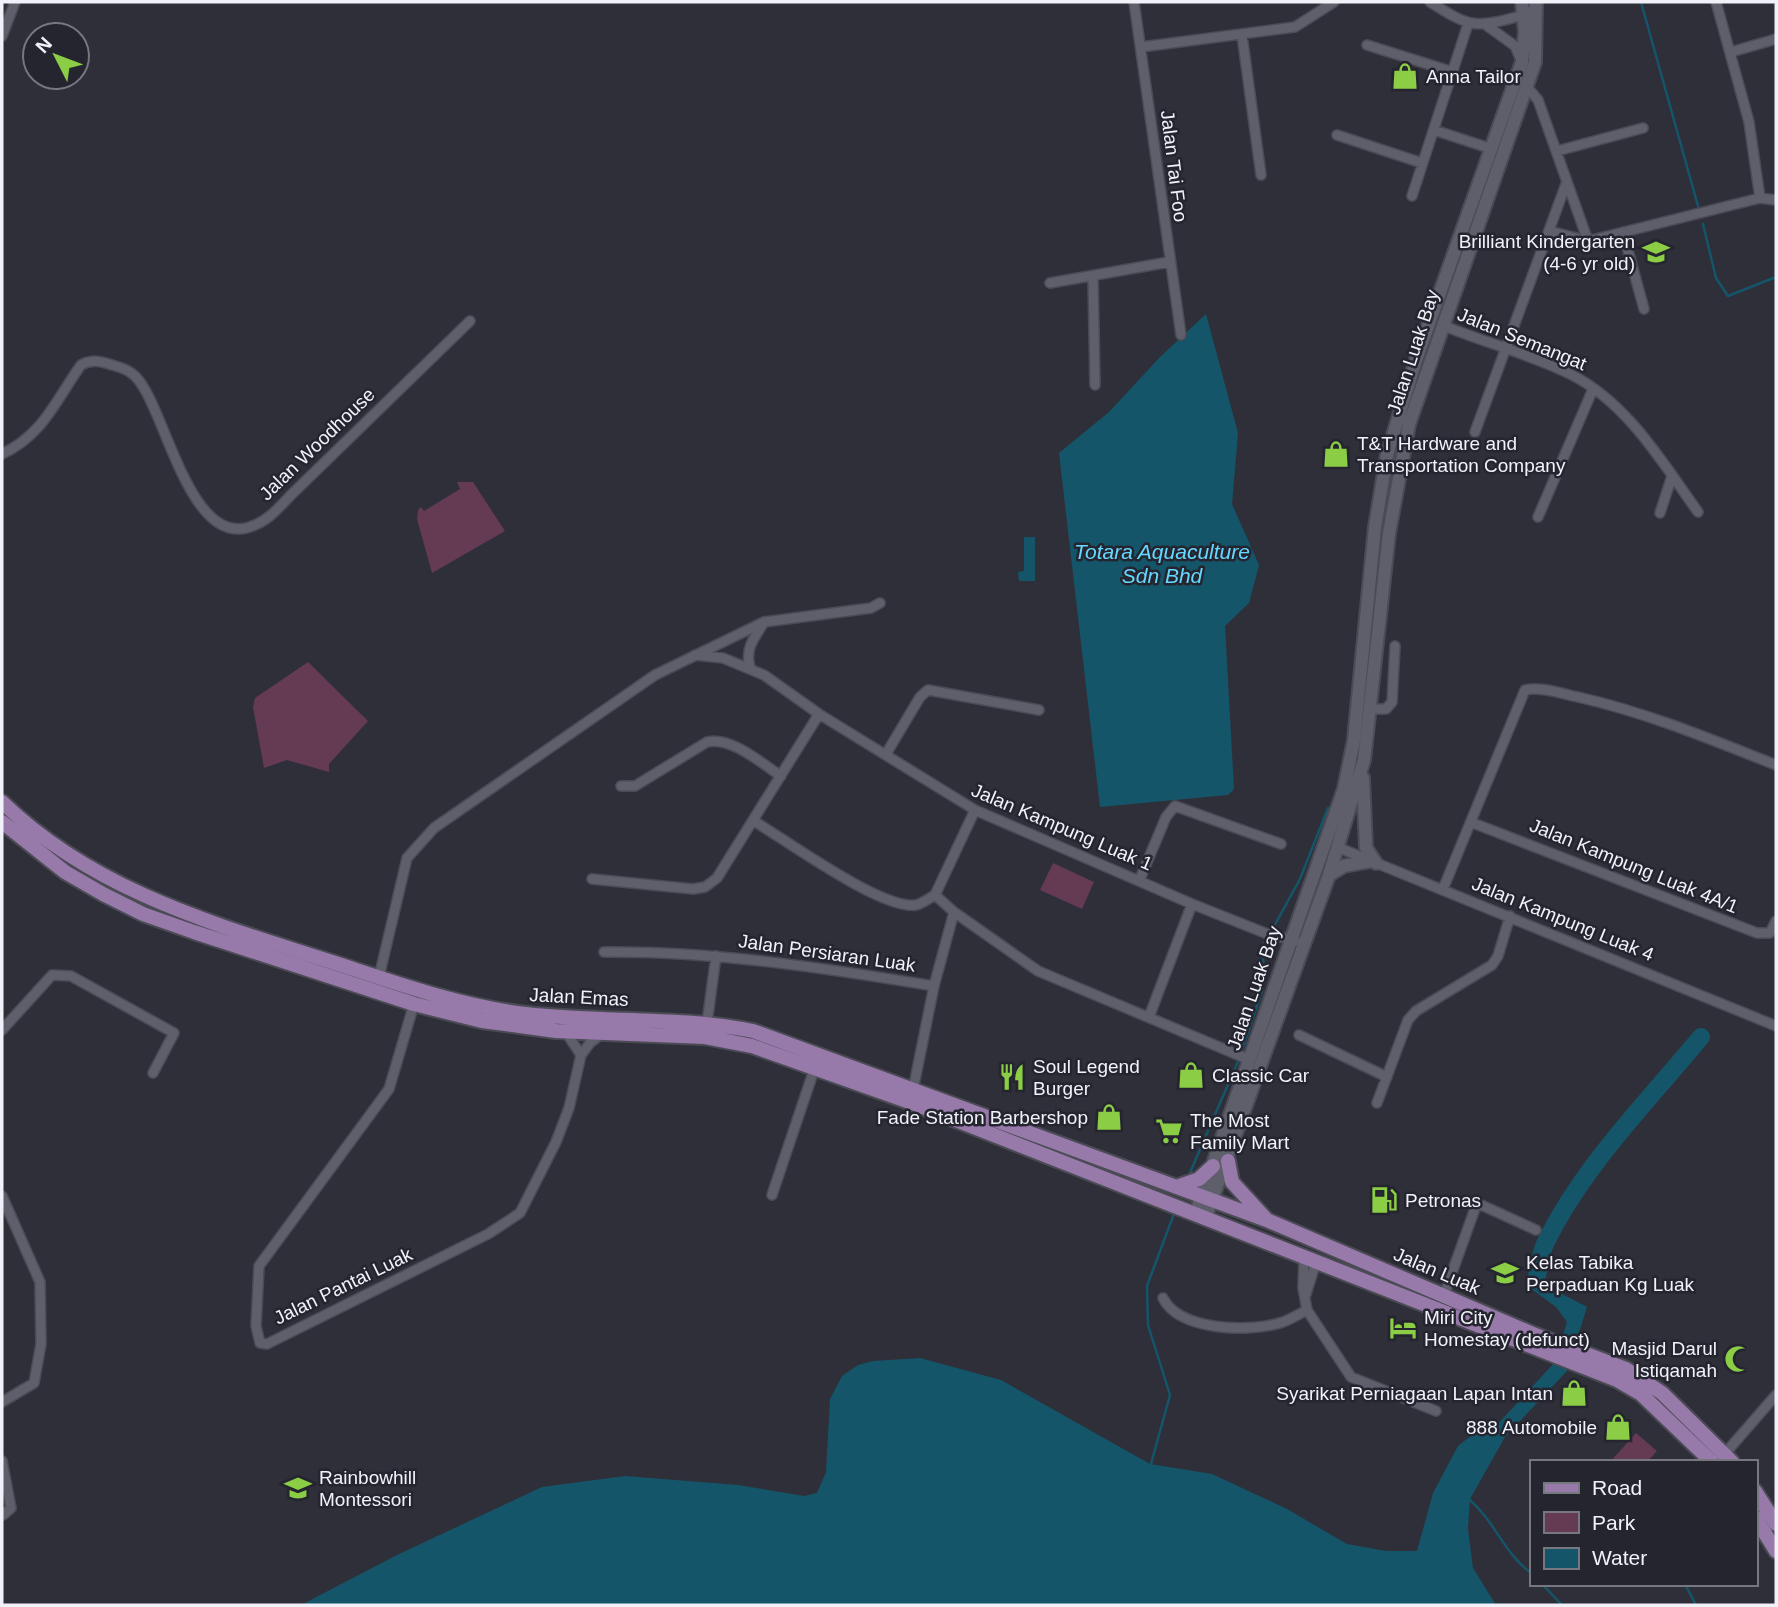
<svg xmlns="http://www.w3.org/2000/svg" width="1778" height="1607" font-family="Arial,sans-serif">
<style>
.green{fill:#653a53}
.water{fill:#155569}
.lines{fill:none;stroke-linecap:round;stroke-linejoin:round}
.stream{stroke:#155569;stroke-width:2.5}
.river{stroke:#155569;stroke-width:18}
.street-casing{stroke:#4b4b55;stroke-width:12}
.secondary-casing{stroke:#4b4b55;stroke-width:16}
.primary-casing{stroke:#4b4b55;stroke-width:18}
.street{stroke:#5f5f6c;stroke-width:9}
.secondary{stroke:#5f5f6c;stroke-width:12}
.primary{stroke:#9779aa;stroke-width:14}
.labels{text-anchor:middle;dominant-baseline:central;stroke-width:5;stroke-linejoin:round;paint-order:stroke}
.poi-label{font-size:19px;fill:#f1f1f9;stroke:#252530;text-anchor:start}
.street-label{font-size:19px;fill:#f1f1f9;stroke:#252530}
.water-label{font-size:21px;font-style:italic;fill:#65d8ff;stroke:#252530}
</style>
<rect width="100%" height="100%" fill="#2f2f3a"/>
<path class="green" d="M457,482h16l32,49 -73,42 -15,-54 1,-9 3,-3 3,4 36,-22z
M308,662l60,59 -39,43v8l-42,-12 -23,8 -11,-61 2,-9z
M1053,863l41,19 -12,27 -42,-19z
M1636,1433l21,18 -10,11h-37z"/>
<path class="water" d="M1206,314l32,119 -6,71 27,61 -10,38 -24,23 9,163 -6,6 -128,12 -41,-354 50,-41 51,-55z
M1024,537h11v44h-16l-1,-9 6,-1z
M1535,1258l11,1 -3,23 4,4 40,21 -20,64 -62,66 -35,62 -2,30 5,39 23,37h-1195l96,-50 145,-68 83,-11 113,9 66,11 13,-3 9,-21 4,-73 12,-23 16,-11 15,-4 47,-3 81,22 149,84 62,10 75,35 60,35 39,7h31l16,-58 25,-47 19,-15 17,-3 61,-66 12,-40 -11,-15 -26,-19z"/>
<g class="lines">
<path class="stream" d="M1641,2l57,204
M1703,224l13,54 12,18 48,-19
M1271,932l29,-53 28,-71
M1241,1053l21,-62 2,-48 4,-5
M1189,1175l50,-116
M1151,1464l19,-69 -22,-70 -1,-39 28,-75
M1469,1499c28,25 33,52 62,74
M1542,1584l20,21
M1685,1584l11,21"/>
<path class="river" d="M1536,1280c3,-11 4,-25 9,-36 37,-77 102,-142 156,-207"/>
<defs>
<path id="street" d="M1134,2l47,333
M1430,2c42,27 46,26 94,13l3,-4
M1716,2l33,120 11,76
M1486,25l29,21 6,14
M1242,35l19,140
M2,36l13,-34
M1367,45l86,27
M1141,47l154,-20 39,-25
M1731,52l45,-13
M1527,87l11,13 50,141
M1434,130l58,19
M1337,135l85,28
M1557,151l86,-23
M1412,196l56,-172
M1549,231l39,10 172,-43 16,2
M1623,232l21,77
M1093,277l2,108
M1050,283l119,-21
M1442,325c41,17 91,30 130,50 55,28 91,88 126,137
M1475,432l91,-248
M2,454c41,-19 54,-54 79,-89 10,-6 20,-4 31,0 8,2 17,5 23,11 31,30 54,179 120,149 15,-6 26,-20 37,-31l178,-173
M1660,513l12,-37
M1538,517l55,-128
M695,655l28,3 41,17 55,39 156,96 217,94 73,29 31,8
M750,667c-5,-17 3,-28 13,-43
M1370,709h16l6,-7 3,-56
M886,754l34,-57 8,-7 111,20
M621,786h14l72,-44c24,-6 54,21 74,34
M754,821c33,20 128,89 162,84 6,-1 13,-7 19,-10
M1473,823l284,110h13l6,-12
M1337,847l439,179
M592,879l101,10 12,-2 12,-9 102,-164
M1140,879l26,-62 9,-11 106,38
M1443,889l82,-199c16,-4 38,4 53,7 70,16 132,42 198,68
M935,895l19,17 84,59 212,89
M935,895l40,-85
M604,952c111,-1 220,16 330,34
M379,977l28,-119 27,-30 221,-153 109,-53 107,-14 9,-5
M414,1004l-25,85 -130,177 -3,60 4,17 7,1 221,-110 32,-21 36,-71 13,-34 12,-53 9,-12 13,-10
M1149,1017l43,-113
M707,1023l9,-67
M2,1030l50,-55 19,1 103,57 -21,40
M565,1031l16,24
M1299,1035l88,42
M913,1090l21,-104 20,-74
M1377,1103l31,-83 8,-9 76,-46 6,-9 12,-40
M772,1195l43,-128
M2,1196l38,86 1,62 -7,39 -32,19
M1304,1257l-1,31 4,22 44,67 85,34
M1306,1294l10,-32
M1444,1295l33,-92 59,27
M1163,1298c16,33 87,35 120,24 8,-3 16,-8 24,-12
M1722,1457l54,-62
M2,1461l9,47 -8,7"/>
<path id="secondary" d="M1363,778l3,70 10,15
M1329,875l15,-9 27,-5
M1195,1215l149,-426 10,-49 21,-213 12,-72 29,-95 106,-298 3,-30 -3,-30
M1205,1219l124,-344 35,-115 25,-227 20,-109 126,-362 1,-60"/>
<path id="primary" d="M2,802c92,89 212,122 330,160 64,21 127,44 194,52 76,9 152,2 227,17l516,190 264,113 93,35 36,24 70,69
M2,822l63,50 38,22 40,20 51,18 220,72 68,17 74,10 149,6 47,9 163,58 702,276 24,14 71,68
M1228,1161l4,21 34,37
M1176,1187l23,-8 14,-13
M1755,1491l21,33
M1755,1517l21,34"/>
</defs>
<use href="#street" class="street-casing"/>
<use href="#secondary" class="secondary-casing"/>
<use href="#primary" class="primary-casing"/>
<use href="#street" class="street"/>
<use href="#secondary" class="secondary"/>
<use href="#primary" class="primary"/>
</g>
<defs>
<symbol id="shop-bare" viewBox="-9 -9 18 18"><path d="M-5-2.5h2.3a2.7 3.5 0 0 1 5.4 0H5L5.5 6h-11ZM-1.5-2.5h3a1.5 2.3 0 0 0-3 0Z" fill="#8bce46" stroke="#252530" stroke-width="2.5" paint-order="stroke"/></symbol>
<symbol id="school-bare" viewBox="-9 -9 18 18"><path d="M0-5L7-2L0 1L-7-2ZM-4 1L0 2.5L4 1V4Q0 6-4 4Z" fill="#8bce46" stroke="#252530" stroke-width="2.5" paint-order="stroke"/></symbol>
<symbol id="restaurant-bare" viewBox="-9 -9 18 18"><path d="M-5-6h1v4h1v-4h1v4h1v-4h1v5L-1.5 .5V6h-2V.5L-5-1ZM5-6V6H3V1.5H1.5Q1.5-4 5-6Z" fill="#8bce46" stroke="#252530" stroke-width="2.5" paint-order="stroke"/></symbol>
<symbol id="supermarket-bare" viewBox="-9 -9 18 18"><path d="M-6-5.5h2.5l.6 2H6L4.5 2H-2.5L-4.4-4H-6ZM-1.5 3.2a1.3 1.3 0 1 0 .1 0ZM3 3.2a1.3 1.3 0 1 0 .1 0Z" fill="#8bce46" stroke="#252530" stroke-width="2.5" paint-order="stroke"/></symbol>
<symbol id="fuel-bare" viewBox="-9 -9 18 18"><path d="M-5.5-6h7V0h2V4h1.3V-2.5L3-4.5l.8-.8L6-3V5H2.5V1h-1V6h-7ZM-4.2-4.7v3.2H.2V-4.7Z" fill="#8bce46" stroke="#252530" stroke-width="2.5" paint-order="stroke"/></symbol>
<symbol id="hotel-bare" viewBox="-9 -9 18 18"><path d="M-6-4.5h1.5V1H6V5H4.5V3h-9V5H-6ZM-4 0a1.8 1.8 0 1 1 3.6 0ZM.5 0V-2.5h3Q6-2.5 6 0Z" fill="#8bce46" stroke="#252530" stroke-width="2.5" paint-order="stroke"/></symbol>
<symbol id="mosque-bare" viewBox="-9 -9 18 18"><path d="M3.5-4.9A6 6 0 1 0 3.5 4.9A5 5 0 1 1 3.5-4.9Z" fill="#8bce46" stroke="#252530" stroke-width="2.5" paint-order="stroke"/></symbol>
</defs>
<g fill-rule="evenodd">
<use href="#shop-bare" x="1386" y="57" width="38" height="38"/>
<use href="#school-bare" x="1637" y="233" width="38" height="38"/>
<use href="#shop-bare" x="1317" y="435" width="38" height="38"/>
<use href="#shop-bare" x="1172" y="1056" width="38" height="38"/>
<use href="#restaurant-bare" x="993" y="1058" width="38" height="38"/>
<use href="#shop-bare" x="1090" y="1098" width="38" height="38"/>
<use href="#supermarket-bare" x="1150" y="1112" width="38" height="38"/>
<use href="#fuel-bare" x="1365" y="1181" width="38" height="38"/>
<use href="#school-bare" x="1486" y="1254" width="38" height="38"/>
<use href="#hotel-bare" x="1384" y="1309" width="38" height="38"/>
<use href="#mosque-bare" x="1719" y="1340" width="38" height="38"/>
<use href="#shop-bare" x="1555" y="1374" width="38" height="38"/>
<use href="#shop-bare" x="1599" y="1408" width="38" height="38"/>
<use href="#school-bare" x="279" y="1469" width="38" height="38"/>
</g>
<g class="labels">
<g class="poi-label">
<text x="1426" y="76">Anna Tailor</text>
<text x="1635" y="241" text-anchor="end">Brilliant Kindergarten<tspan x="1635" dy="22">(4-6 yr old)</tspan></text>
<text x="1357" y="443">T&amp;T Hardware and<tspan x="1357" dy="22">Transportation Company</tspan></text>
<text x="1033" y="1066">Soul Legend<tspan x="1033" dy="22">Burger</tspan></text>
<text x="1212" y="1075">Classic Car</text>
<text x="1088" y="1117" text-anchor="end">Fade Station Barbershop</text>
<text x="1190" y="1120">The Most<tspan x="1190" dy="22">Family Mart</tspan></text>
<text x="1405" y="1200">Petronas</text>
<text x="1526" y="1262">Kelas Tabika<tspan x="1526" dy="22">Perpaduan Kg Luak</tspan></text>
<text x="1424" y="1317">Miri City<tspan x="1424" dy="22">Homestay (defunct)</tspan></text>
<text x="1717" y="1348" text-anchor="end">Masjid Darul<tspan x="1717" dy="22">Istiqamah</tspan></text>
<text x="1553" y="1393" text-anchor="end">Syarikat Perniagaan Lapan Intan</text>
<text x="1597" y="1427" text-anchor="end">888 Automobile</text>
<text x="319" y="1477">Rainbowhill<tspan x="319" dy="22">Montessori</tspan></text>
</g>
<g class="street-label">
<text transform="translate(1174 166) rotate(83)">Jalan Tai Foo</text>
<text transform="translate(1522 339) rotate(22)">Jalan Semangat</text>
<text transform="translate(1413 352) rotate(-72)">Jalan Luak Bay</text>
<text transform="translate(317 444) rotate(-44)">Jalan Woodhouse</text>
<text transform="translate(1062 827) rotate(23)">Jalan Kampung Luak 1</text>
<text transform="translate(1634 866) rotate(22)">Jalan Kampung Luak 4A/1</text>
<text transform="translate(1563 919) rotate(22)">Jalan Kampung Luak 4</text>
<text transform="translate(827 953) rotate(8)">Jalan Persiaran Luak</text>
<text transform="translate(1254 988) rotate(-71)">Jalan Luak Bay</text>
<text transform="translate(579 997) rotate(3)">Jalan Emas</text>
<text transform="translate(1437 1271) rotate(23)">Jalan Luak</text>
<text transform="translate(343 1286) rotate(-26)">Jalan Pantai Luak</text>
</g>
<g class="water-label">
<text x="1162" y="551">Totara Aquaculture<tspan x="1162" dy="24">Sdn Bhd</tspan></text>
</g>
</g>
<rect width="1778" height="1607" fill="none" stroke="#f1f1f9" stroke-width="7"/>
<rect x="1530" y="1460" width="228" height="126" fill="#252530" stroke="#777780" stroke-width="2"/>
<rect x="1544" y="1483" width="35" height="10" fill="#9779aa" stroke="#777780" stroke-width="2"/>
<text x="1592" y="1495" font-size="21" fill="#f1f1f9">Road</text>
<rect x="1544" y="1512" width="35" height="21" fill="#653a53" stroke="#777780" stroke-width="2"/>
<text x="1592" y="1530" font-size="21" fill="#f1f1f9">Park</text>
<rect x="1544" y="1548" width="35" height="21" fill="#155569" stroke="#777780" stroke-width="2"/>
<text x="1592" y="1565" font-size="21" fill="#f1f1f9">Water</text>
<g transform="translate(56 56) rotate(312)"><circle r="33" fill="#252530" stroke="#777780" stroke-width="2"/>
<path d="M0-5L12 26L0 18L-12 26Z" fill="#8bce46"/>
<text y="-10" font-size="19" font-weight="bold" text-anchor="middle" fill="#f1f1f9">N</text>
</g>
</svg>
